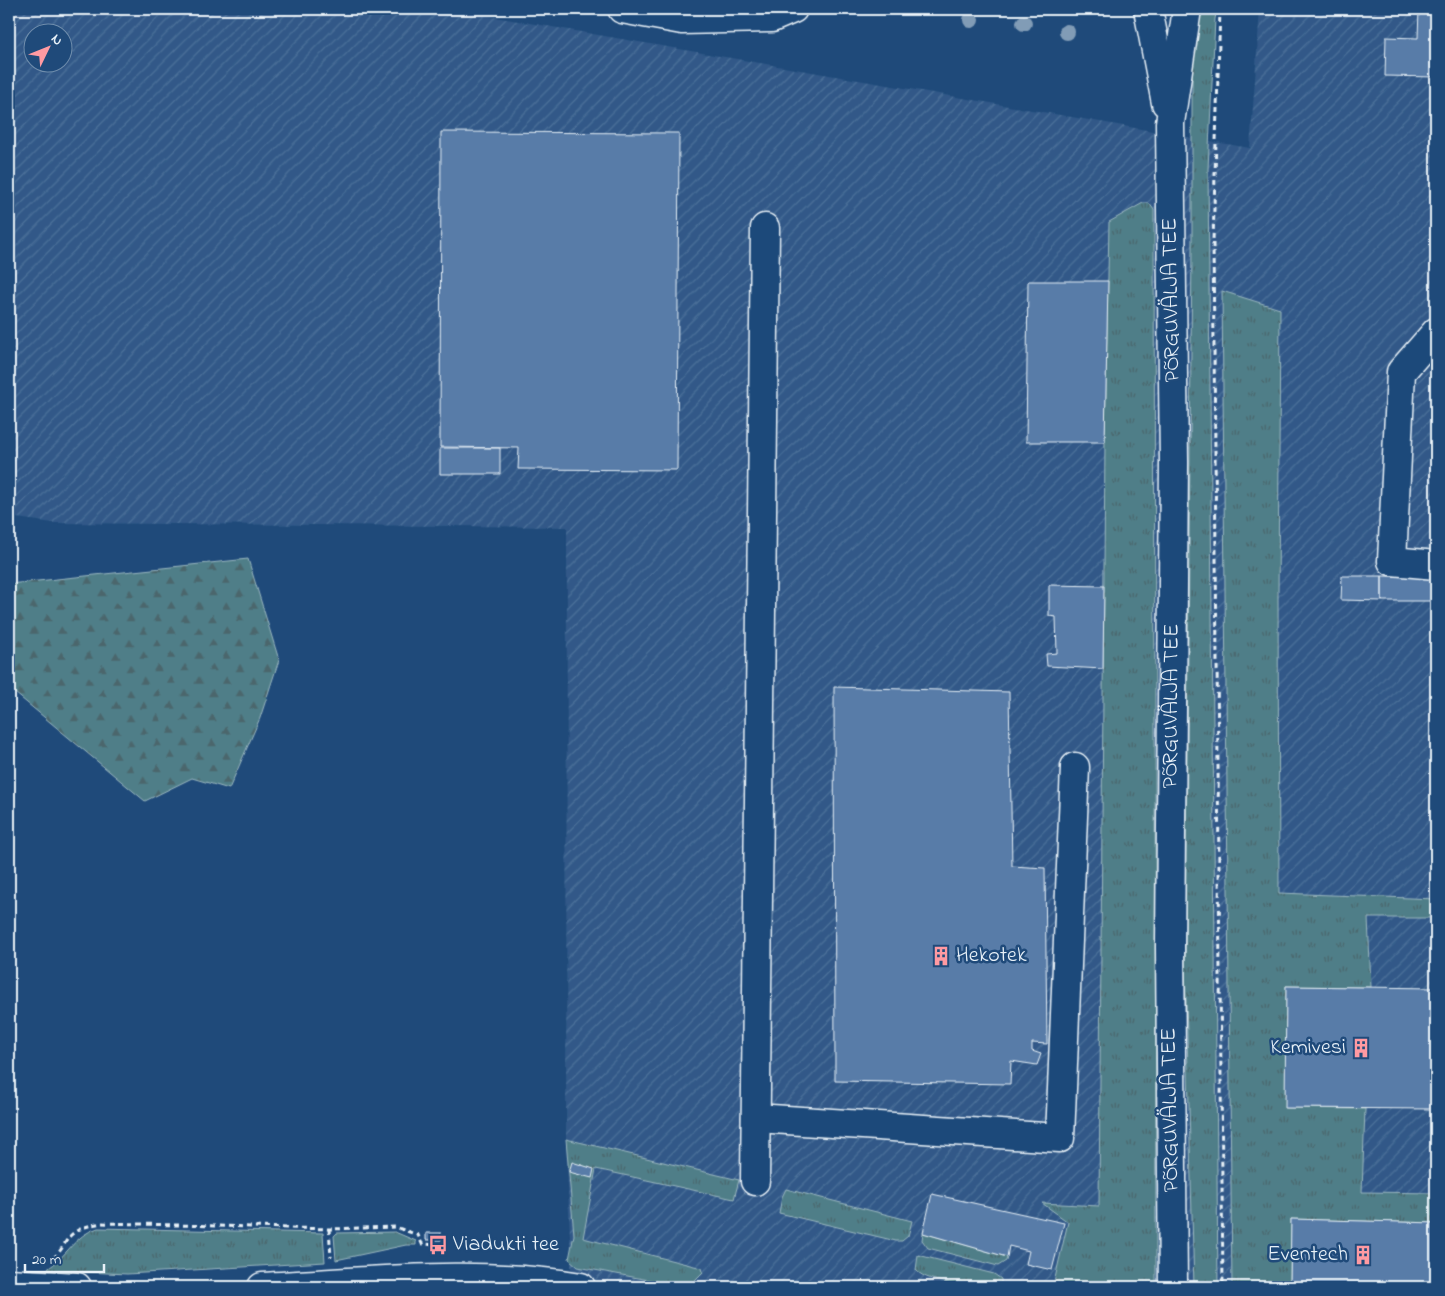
<svg xmlns="http://www.w3.org/2000/svg" width="1445" height="1296" font-family="'Indie Flower',sans-serif">
<style>
.industrial{fill:url(#industrial-furrows);fill-rule:evenodd}
.grass{fill:url(#grass-tufts);stroke:#9cb8c0}
.forest{fill:url(#forest-firs);stroke:#9cb8c0}
.building{fill:#587ca8;stroke:#e8f1f8}
.lines{fill:none;stroke-linecap:round;stroke-linejoin:round}
.minor-casing{stroke:#e8f1f8;stroke-width:31}
.path{stroke:#e8f1f8;stroke-width:3;stroke-dasharray:5 4;stroke-linecap:butt}
.minor{stroke:#1f4a7a;stroke-width:28}
.tree{fill:#819cb6}
.labels{text-anchor:middle;dominant-baseline:central;stroke-width:5;stroke-linejoin:round;paint-order:stroke}
.street-label{font-size:22px;fill:#e8f1f8;stroke:#1f4a7a}
.poi-label{font-size:22px;fill:#e8f1f8;stroke:#1f4a7a;text-anchor:start}
</style>
<defs>
<pattern id="industrial-furrows" width="10" height="10" patternUnits="userSpaceOnUse" patternTransform="scale(1.25)"><rect width="10" height="10" fill="#305988"/><path d="M-1 1l2-2M0 10L10 0M9 11l2-2" fill="none" stroke="#4e719a"/></pattern>
<pattern id="grass-tufts" width="24" height="20" patternUnits="userSpaceOnUse" patternTransform="scale(1.25)"><rect width="24" height="20" fill="#4f7e88"/><path d="M3 7l-1-3M5 7V3M7 7l1-3M15 17l-1-3M17 17v-4M19 17l1-3" fill="none" stroke="#4b666c"/></pattern>
<pattern id="forest-firs" width="22" height="20" patternUnits="userSpaceOnUse" patternTransform="scale(1.25)"><rect width="22" height="20" fill="#4f7e88"/><path d="M5 1l3.5 6h-7zM16 11l3.5 6h-7z" fill="#4b666c"/></pattern>
</defs>
<rect width="100%" height="100%" fill="#1f4a7a"/>
<filter id="ink" filterUnits="userSpaceOnUse"><feTurbulence type="fractalNoise" baseFrequency=".02" numOctaves="2"/><feDisplacementMap in="SourceGraphic" scale="10" xChannelSelector="R" yChannelSelector="G"/><feConvolveMatrix kernelMatrix="1 2 1 2 8 2 1 2 1" color-interpolation-filters="sRGB"/></filter>
<g filter="url(#ink)">
<path class="industrial" d="M9,9h440l801,139 10,-139h176v1278h-864l-6,-148 1,-612 -514,-4 -44,-6zM32,32h30v30h-30z"/>
<path class="grass" d="M1200,9h17l-2,10 -7,150 10,1118h-24l-9,-325 7,-713v-219z
M1143,203h6l5,7 2,1077h-103l15,-65 -26,-19 57,3 6,-764 4,-220z
M1222,291l58,18 -2,287 1,297 157,6v19h-68l3,69 -85,-1v122l79,1 -3,83 74,1v30l-145,-4 -1,68h-58z
M566,1139l173,41 -5,19 -138,-30 -13,69 119,30 1,4 -10,10 -11,4 -104,-19 -9,-8 5,-24z
M786,1189l126,32 -4,15 -6,5h-6l-117,-28 3,-16z
M98,1228l225,5 2,29 -198,12 -81,-4c21,-13 28,-35 52,-42z
M395,1232l21,9v4h-10l-70,15 -2,-24 3,-3z
M923,1233l84,24 -1,4 -8,5 -70,-18 -6,-8z
M918,1255l76,19 7,5v8c-19,0 -73,-2 -85,-17z"/>
<path class="forest" d="M248,559l31,101 -19,58 -31,71 -37,-11 -47,23 -136,-113v-104z"/>
<path class="building" d="M1419,9h17v68l-51,-1 1,-39 32,1z
M441,132l238,1 -2,337 -159,-1 1,-21 -79,-1z
M1028,281h80l-3,161h-79z
M440,448h60v26h-60z
M1342,576h40v25l-41,-1z
M1382,576l54,1v24h-54z
M1049,585l55,1 -1,83 -56,-3 -1,-12 11,-1 -1,-36 -7,-1z
M834,687l175,5 3,174 33,2 2,176 -15,-1v8l9,3 -4,11 -26,-4 -1,23 -175,-3z
M1286,986l150,2v121l-151,-1z
M572,1162l22,7 -2,9 -23,-6z
M932,1194l132,29 -12,47 -26,-6 3,-13 -20,-5 -2,11 -84,-24z
M1291,1219l145,4v64h-146z
M426,1233h15v7h-15z"/>
<g class="lines">
<defs>
<g id="minor">
<path d="M622,9l60,11 90,-2 21,-9"/>
<path d="M1148,9l18,94"/>
<path d="M1436,332l-35,40 -9,189 44,4"/>
<path d="M756,1118l304,20 15,-371"/>
<path d="M755,1181l10,-953"/>
<path d="M9,1283l68,4"/>
<path d="M262,1287c106,-5 214,-18 319,0"/>
<path id="s1" d="M1173,1287l-3,-340 4,-485 -4,-339 17,-114"/>
</g>
</defs>
<use href="#minor" class="minor-casing"/>
<path class="path" d="M1220,9l-7,232 10,1046
M329,1229l2,28
M53,1258c10,-8 11,-16 18,-23 9,-8 20,-10 31,-12l227,6 66,-2 23,8 4,9 16,1"/>
<use href="#minor" class="minor"/>
</g>
<g class="tree">
<circle cx="971" cy="20" r="8"/>
<circle cx="1024" cy="23" r="8"/>
<circle cx="1067" cy="32" r="8"/>
</g>
</g>
<defs>
<symbol id="building-bare" viewBox="-9 -9 18 18"><path d="M-4-6H4V6H1V3H-1V6H-4ZM-2.5-4.3h1.7v1.8h-1.7ZM.8-4.3h1.7v1.8H.8ZM-2.5-1h1.7V.8h-1.7ZM.8-1h1.7V.8H.8Z" fill="#ff9aa2" stroke="#1f4a7a" stroke-width="2.5" paint-order="stroke"/></symbol>
<symbol id="bus-bare" viewBox="-9 -9 18 18"><path d="M-5-6H5V4H4V6H2V4H-2V6H-4V4H-5ZM-3.5-4V0h7V-4ZM-3.5 1.2v1.5H-2V1.2ZM2 1.2v1.5H3.5V1.2Z" fill="#ff9aa2" stroke="#1f4a7a" stroke-width="2.5" paint-order="stroke"/></symbol>
</defs>
<g fill-rule="evenodd">
<use href="#building-bare" x="927" y="942" width="28" height="28"/>
<use href="#building-bare" x="1347" y="1034" width="28" height="28"/>
<use href="#bus-bare" x="424" y="1231" width="28" height="28"/>
<use href="#building-bare" x="1349" y="1241" width="28" height="28"/>
</g>
<g class="labels">
<g class="street-label">
<text transform="translate(1172 300) rotate(-91)">PÕRGUVÄLJA TEE</text>
<text stroke="none"><textPath href="#s1" startOffset="581">PÕRGUVÄLJA TEE</textPath></text>
<text transform="translate(1171 1110) rotate(-91)">PÕRGUVÄLJA TEE</text>
</g>
<g class="poi-label">
<text x="956" y="956">Hekotek</text>
<text x="1346" y="1048" text-anchor="end">Kemivesi</text>
<text x="453" y="1245">Viadukti tee</text>
<text x="1348" y="1255" text-anchor="end">Eventech</text>
</g>
</g>
<rect width="1445" height="1296" fill="none" stroke="#1f4a7a" stroke-width="30"/>
<rect x="15" y="15" width="1415" height="1266" fill="none" stroke="#e8f1f8" stroke-width="2" filter="url(#ink)"/>
<g transform="translate(48 48) rotate(47)"><circle r="24" fill="#1f4a7a" stroke="#6f8dac"/>
<path d="M0-4L9 19L0 12L-9 19Z" fill="#ff9aa2"/>
<text y="-8" font-size="14" font-weight="bold" text-anchor="middle" fill="#e8f1f8">N</text>
</g>
<path d="M25 1264v8h79v-8" fill="none" stroke="#e8f1f8" stroke-width="2.5"/>
<text x="32" y="1264" font-size="15" fill="#e8f1f8" stroke="#1f4a7a" stroke-width="4" paint-order="stroke">20 m</text>
</svg>
